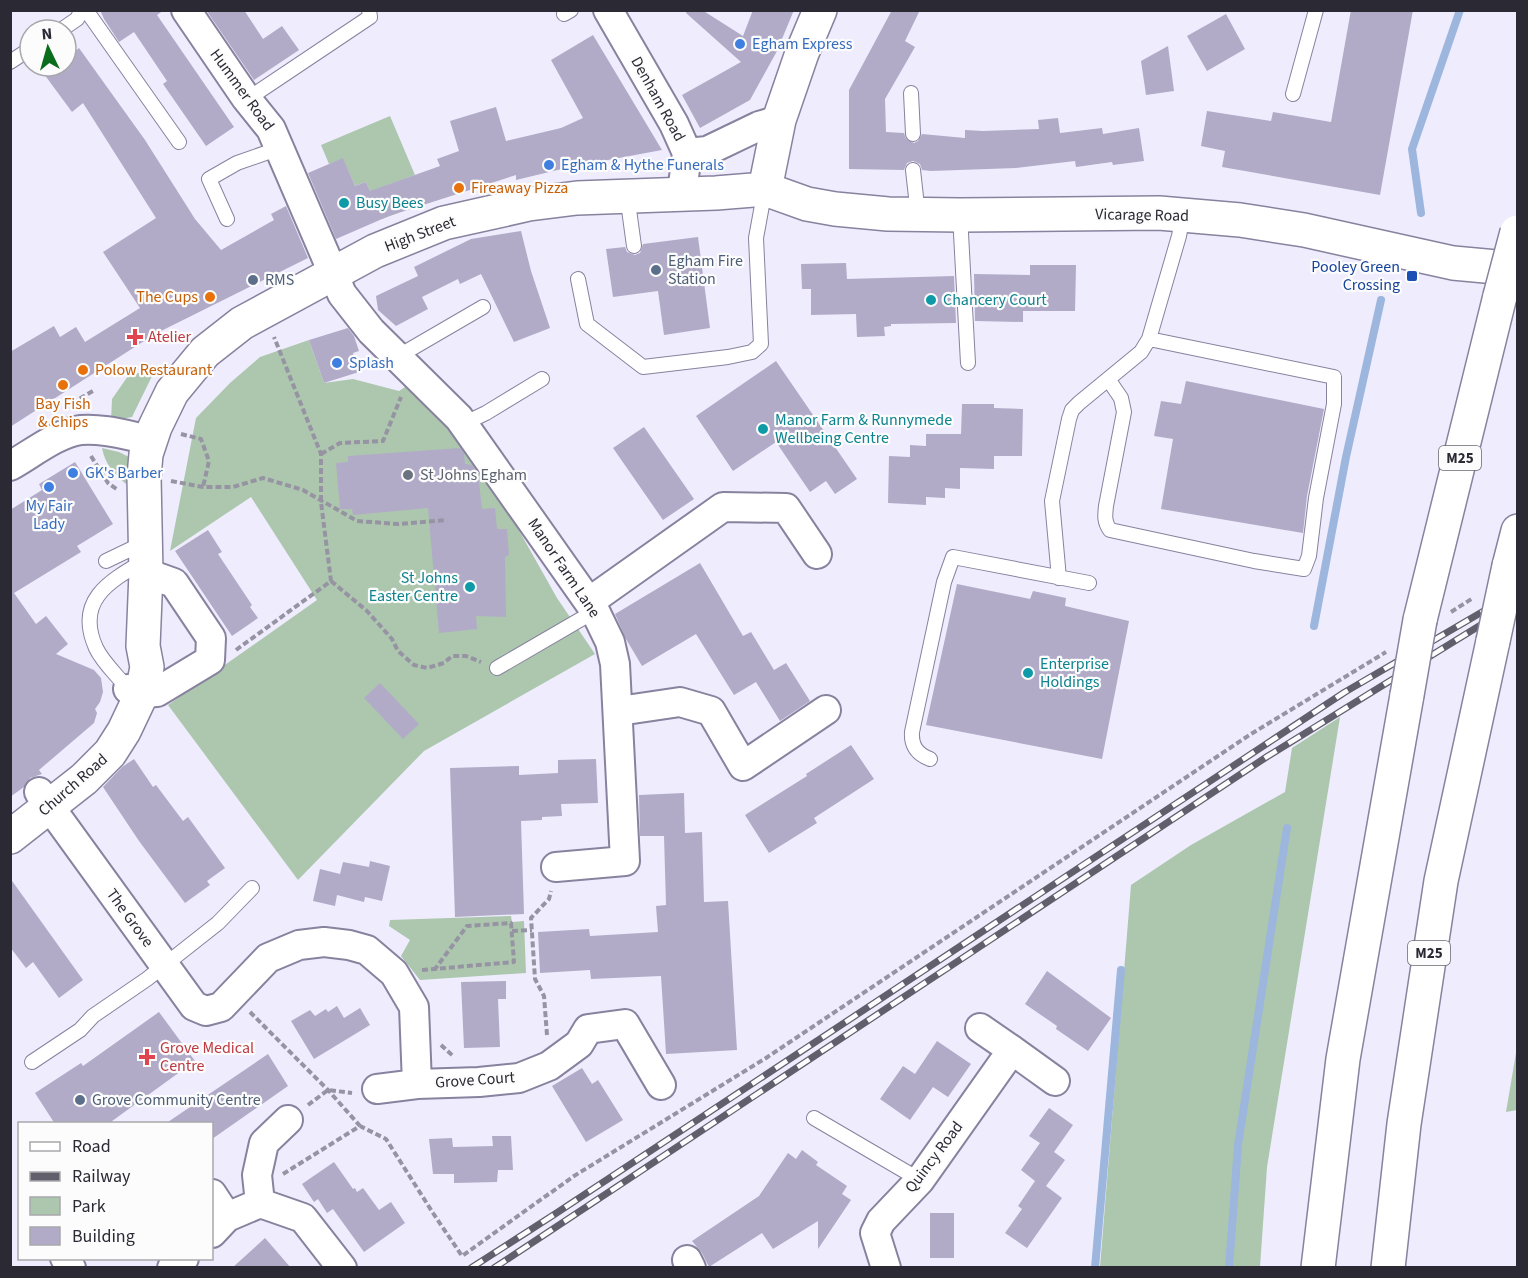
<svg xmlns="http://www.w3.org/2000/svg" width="1528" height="1278" font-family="'Source Sans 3',sans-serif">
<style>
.green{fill:#acc7ae}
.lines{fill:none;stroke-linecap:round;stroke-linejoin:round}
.stream{stroke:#9cb6de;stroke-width:8}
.building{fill:#b1abc8}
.service-casing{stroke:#88829e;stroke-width:16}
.minor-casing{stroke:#88829e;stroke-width:32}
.secondary-casing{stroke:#88829e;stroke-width:36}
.motorway-casing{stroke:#88829e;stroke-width:36}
.path{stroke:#9694a3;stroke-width:4;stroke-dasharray:6 3;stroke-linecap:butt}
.service{stroke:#fff;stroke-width:14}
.minor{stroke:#fff;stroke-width:28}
.secondary{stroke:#fff;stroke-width:33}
.motorway{stroke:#fff;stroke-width:33}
.rail-casing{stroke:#615f6c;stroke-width:7}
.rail{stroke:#fcfcfc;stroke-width:4.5;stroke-dasharray:14;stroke-linecap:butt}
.motorway-bridge-casing{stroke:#88829e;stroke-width:36;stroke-linecap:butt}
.motorway-bridge{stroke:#fff;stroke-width:33}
.shop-dot{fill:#3f7fe0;stroke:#fcfcfc;stroke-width:2}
.food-dot{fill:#e8710a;stroke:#fcfcfc;stroke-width:2}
.culture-dot{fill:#0f9aa8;stroke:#fcfcfc;stroke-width:2}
.service-dot{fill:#5c6f8a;stroke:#fcfcfc;stroke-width:2}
.transit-dot{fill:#1a4fb4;stroke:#fcfcfc;stroke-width:2}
.health-dot{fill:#e0444e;stroke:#fcfcfc;stroke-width:2}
.worship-dot{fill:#6b7280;stroke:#fcfcfc;stroke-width:2}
.labels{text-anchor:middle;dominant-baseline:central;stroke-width:4.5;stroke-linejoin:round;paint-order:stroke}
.shield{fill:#fcfcfc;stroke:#6a6870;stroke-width:1.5}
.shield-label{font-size:15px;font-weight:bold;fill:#2b2934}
.shop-label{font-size:16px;fill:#366cbe;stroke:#fcfcfc;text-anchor:start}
.street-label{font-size:16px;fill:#2b2934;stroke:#fcfcfc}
.food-label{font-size:16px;fill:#c56008;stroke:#fcfcfc;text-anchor:start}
.culture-label{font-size:16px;fill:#0d838f;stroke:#fcfcfc;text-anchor:start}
.service-label{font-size:16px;fill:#4e5e75;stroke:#fcfcfc;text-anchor:start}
.transit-label{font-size:16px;fill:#164399;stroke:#fcfcfc;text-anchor:end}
.health-label{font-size:16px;fill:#be3a42;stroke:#fcfcfc;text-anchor:start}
.worship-label{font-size:16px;fill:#5b616d;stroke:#fcfcfc;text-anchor:start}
</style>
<rect width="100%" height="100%" fill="#efecfe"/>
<path class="green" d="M390,116l25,59 -27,10 10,28 -16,6 -16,-37 -11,4 -12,-27 -14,5 -8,-19z
M309,340l15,43 29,-4 46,12 12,-8 70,80 76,135 38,56 -171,97 -126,129 -130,-175 149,-105 -66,-103 -81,54 26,-133 34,-35 30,-26z
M156,368l-24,49 -21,4 1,-22 16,-23z
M102,448l17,4 12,6 1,15 -6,11c-12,-10 -21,-20 -24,-36z
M1340,717l-73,450 -7,100h-160l31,-382 60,-40 94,-53 7,-44z
M511,916l1,6 12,-1 2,52 -106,7 -19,-24 9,-16 -21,-14 1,-6z
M1517,1047v63l-11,2z"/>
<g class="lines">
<path class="stream" d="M1421,213l-9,-64 48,-139
M1314,626l32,-169 35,-157
M1095,1268l26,-298
M1229,1268l9,-123 49,-317"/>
</g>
<path class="building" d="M100,10h64l-7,5 77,112 -28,19 -43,-62 4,-3 -33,-49 -15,10 -15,-23z
M206,10h38l19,29 19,-13 17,24 -45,30z
M687,10h15l41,26 10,-26h41l-17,41 -27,49 -50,28 -18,-33 59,-33 -55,-49z
M892,10h28l-15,31 10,6 -30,52 1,33 18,1 2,6 8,4 4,-2 4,-7 43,4v-8l18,1 56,-2 -1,-9 20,-2 2,15 42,-5 1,6 36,-6 5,33 -31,4 -1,-3 -36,5 -1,-6 -59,7 -85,3 -9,-1 -2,-6 -7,-3 -6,2 -3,7 -55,-1v-79z
M1351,10h62l-33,185 -158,-28 3,-16 -24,-5 6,-35 64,10 2,-9 58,10z
M1226,14l19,35 -38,22 -20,-35z
M593,35l69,115 -92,17 -54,13v-5l-127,41 -53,23 -28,-66 35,-15 12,28 11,-4 4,9 70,-25 -3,-7 22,-8 -9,-30 46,-14 10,34 55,-13 22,-10 -32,-58z
M1168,46l6,45 -28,4 -5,-34z
M79,48l66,92 50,79 26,31 53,-30 -3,-6 15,-8 22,52 -153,76 -145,93v-75l44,-26 6,11 16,-10 9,15 55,-34 -37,-56 53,-34 -73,-115 -11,9 -28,-38 11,-8h11v-8z
M521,231l10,40 19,57 -36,14 -33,-68 -21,10 -2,-5 -36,18 6,12 -32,17 -18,-16 -2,-14 42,-20 -4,-9 57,-28z
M698,237l12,91 -46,7 -6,-44 -45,6 -7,-48 19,-2 2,5 8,3 5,-2 3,-9z
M846,263l1,16 107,-3 2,47 -65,1v2l-7,1 1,9 -28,1 -1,-23 -45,1v-26h-9l-1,-25z
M1030,265h46l-1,46h-52v11l-48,-1 -1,-47 56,1z
M348,328l6,8 5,15 -6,2 6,19 -35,11 -15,-43z
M776,361l81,118 -22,15 -9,-13 -16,11 -34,-50 -43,29 -37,-55z
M1186,381l138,28 -17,87 -4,37 -142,-24 12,-70 -19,-3 7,-35 20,3z
M962,404h32v4l29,1 -1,47h-28v13l-34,-1v21l-15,-1v10l-19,-1v8l-38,-2 1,-47 21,1v-12l16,1v-12h35z
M644,427l50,72 -31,21 -50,-72z
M460,448l4,5 1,11 7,1 6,9 4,35 13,-1 2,21h10l2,26 -4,2 1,60 -30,-1 1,13 -38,4 -11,-125 -75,7 -1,-6h-12l-4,-46 12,-1v-6z
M75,462l38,62 -36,22 4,6 -67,41 22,31 10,-8 22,28 -12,10 38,16 7,8 2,14 -3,10 -5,7 2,4 -3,10 -55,47 3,4 -12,4 -6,9 -14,10v-287l32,-20 -3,-6z
M208,530l14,22 -4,2 34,51 -2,2 8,11 -26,18 -57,-85z
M700,563l43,73 8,-4 23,38 12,-7 24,38 -30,20 -24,-39 -22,13 -38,-61 -54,32 -16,-27 -11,-25z
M957,584l73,15 3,-8 33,7 -1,8 64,15 -27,138 -176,-34z
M380,683l39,41 -16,15 -39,-41z
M851,745l23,34 -60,39 3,5 -48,30 -24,-38 62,-39 -1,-2z
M134,759l19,28 3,-2 27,36 5,-4 37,51 -18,13 3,4 -25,18 -46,-62 -36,-54 19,-20z
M596,759l2,44 -37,1 1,12 -20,1v3l-21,1 3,93 -69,3 -5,-149 69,-2v9l39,-2v-13z
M684,793l1,40 17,-1 2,70 24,-1 9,149 -71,4 -5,-78 -70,3 -1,-9 -50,3 -2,-41 51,-3 1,7 68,-4 -2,-26 10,-1 -2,-69h-24l-1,-41z
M370,861l20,5 -8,35 -17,-4 -1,5 -27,-7 -2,11 -22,-5 7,-32 20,5 3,-12 26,5z
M10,878l73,102 -24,18 -26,-36 -7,6 -16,-21z
M1047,971l64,47 -23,33 -32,-22 1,-3 -32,-22z
M506,981v18h-8l2,48 -36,1 -3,-66z
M337,1006l7,12 16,-10 10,17 -56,34 -23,-38 19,-11 5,6 11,-7 2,3z
M159,1012l36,49 -87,63h-53l-20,-31 46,-30 2,3z
M937,1041l34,23 -23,33 -15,-10 -23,33 -30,-21 23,-33 12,8z
M268,1054l20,32 -76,53v-15h-47z
M582,1068l10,16 6,-4 25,40 -37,22 -34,-56z
M1049,1108l24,17 -19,27 11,8 -19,26 16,12 -35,50 -22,-15 17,-24 -4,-3 17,-25 -14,-11 19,-27 -11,-7z
M492,1136h19l2,34h-15l-1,12 -43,1v-9h-21l-4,-35 23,-1 1,9 40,-1z
M802,1150l16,12 -2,3 31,21 -5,8 9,6 -33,49v-28l-45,28 -11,-16 -53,34 -7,-14 -10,-12 67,-45 29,-43 8,6z
M334,1162l19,27 2,-1 2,4 6,-4 16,22 12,-8 14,21 -41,29 -31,-43 -6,4 -9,-14 -4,3 -12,-18z
M930,1213h24v45h-24z
M265,1238l26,30h-59z"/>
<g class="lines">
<defs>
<path id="service" d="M86,10l93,132
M564,14l7,-4
M61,30l16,-11 5,-9
M10,62l20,-13
M911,93l2,41
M1293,94l23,-84
M246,98l9,-4 115,-77 -1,-7
M913,170l5,45
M627,195l7,51
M960,215l8,148
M227,219l-18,-40 28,-16 43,-15
M578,279l9,45 56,43 85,-10 24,-5 9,-8 -5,-106 9,-49
M397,357l86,-50
M1108,379l13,19 3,14 -18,94c-1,9 -2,16 4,24l144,31 50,8 5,-13 7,-58 18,-94v-27l-185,-38
M463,424l23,-11 56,-34
M106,561l25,-12 14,-1
M1059,578l-7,-77 17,-82 3,-9 7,-7 62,-51 8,-13 30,-103 4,-21
M497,668l98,-57
M128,689c-10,-13 -25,-26 -32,-41 -21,-47 12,-66 48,-87
M930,759c-13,-5 -19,-13 -18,-27l32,-150 9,-25 136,26
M32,1062l48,-32 13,-14 54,-37 71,-56 34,-35
M814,1118l106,62"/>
<path id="minor" d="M186,10l60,88 25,31 71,165 29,37 88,87 136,193 15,31 5,22 10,197 -69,6
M608,10l66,114 13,29 -5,40
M687,153l20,-2 52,-25 20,-6
M10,466c20,-11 49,-34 71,-36 22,-2 48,6 70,10
M589,602l134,-95 63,1 31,46
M128,689l14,4 15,-1 53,-32 1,-22 -37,-55 -28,-10
M619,711l61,-9 31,9 32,55 83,-56
M39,792l155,214 12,5 15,-4 47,-49 31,-13 25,-3 25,3 18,5 27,23 20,34 3,77
M980,1028l32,22
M377,1089l40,-5 62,-2 40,-4 30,-12 30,-22 9,-15 37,-5 36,61
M212,1194l15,23
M260,1203l-3,-28 7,-32 24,-23
M212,1233l15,-16 33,-14 43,15 39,50
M65,1258l6,10
M687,1260l4,8
M172,1268l12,-10
M886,1268l-11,-35 6,-12 39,-41 92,-130 43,31"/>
<path id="secondary" d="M765,189l14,-69 23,-67 18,-43
M10,837l74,-58 26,-26 14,-22 18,-38 5,-26 -4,-21 3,-73 -2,-96 2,-23 9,-27 17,-35 33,-40 37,-29 133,-72 69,-28 85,-19 48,-6 139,-5 49,-4 42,15 28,5 53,5 72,1 199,-2 81,7 64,10 149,33 65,6"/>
<path id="motorway" d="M1509,566l9,-35
M1420,620l80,-324
M1318,1268l25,-209 64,-364
M1388,1268l16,-144 37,-243 52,-240"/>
</defs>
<use href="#service" class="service-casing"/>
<use href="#minor" class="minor-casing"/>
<use href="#secondary" class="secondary-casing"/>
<use href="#motorway" class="motorway-casing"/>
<path class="path" d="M72,403l21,-12
M181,434l20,5 8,22 -6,26
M321,454l19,-11 43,-2 18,-44
M91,456l17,27 10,7
M171,481l32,6h30l30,-9 40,12 54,31 41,3 49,-4
M331,581l36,30 25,28 6,12 16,14 13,3 17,-5 8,-7h14l15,6
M1451,612l22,-14
M236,650l95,-69 -10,-79v-48l-47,-117
M512,931l20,-1
M422,970l92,-8 -3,-39 -44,3 -32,43
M250,1012l78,78 32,36
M547,1035l-3,-39 -9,-17 -4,-61 18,-19 2,-8
M441,1045l12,11
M308,1105l20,-15 24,3
M283,1174l77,-48 26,13 47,74 29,43 112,-80 192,-118 485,-324 135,-82"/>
<use href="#service" class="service"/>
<use href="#minor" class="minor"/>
<use href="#secondary" class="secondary"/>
<use href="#motorway" class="motorway"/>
<defs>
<path id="rail" d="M471,1268l84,-54 790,-522 173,-101
M494,1268l774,-512 250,-154"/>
</defs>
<use href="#rail" class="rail-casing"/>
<use href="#rail" class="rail"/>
<defs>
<path id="motorway-bridge" d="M1500,296l17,-64
M1493,641l16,-75
M1407,695l13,-75"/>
</defs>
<use href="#motorway-bridge" class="motorway-bridge-casing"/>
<use href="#motorway-bridge" class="motorway-bridge"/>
</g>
<g class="shop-dot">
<circle cx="740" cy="44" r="6"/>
<circle cx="549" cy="165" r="6"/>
<circle cx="337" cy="363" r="6"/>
<circle cx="73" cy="473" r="6"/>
<circle cx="49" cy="487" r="6"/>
</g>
<g class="food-dot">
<circle cx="459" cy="188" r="6"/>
<circle cx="210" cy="297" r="6"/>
<circle cx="83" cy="370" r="6"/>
<circle cx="63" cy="385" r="6"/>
</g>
<g class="culture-dot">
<circle cx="344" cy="203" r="6"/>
<circle cx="931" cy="300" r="6"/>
<circle cx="763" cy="429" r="6"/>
<circle cx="470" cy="587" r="6"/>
<circle cx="1028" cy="673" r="6"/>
</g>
<g class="service-dot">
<circle cx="656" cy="270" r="6"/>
<circle cx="253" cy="280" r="6"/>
<circle cx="80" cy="1100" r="6"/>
</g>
<rect class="transit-dot" x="1406" y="270" width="12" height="12" rx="3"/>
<g class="health-dot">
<path d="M132 328h6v6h6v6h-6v6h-6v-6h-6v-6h6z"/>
<path d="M144 1048h6v6h6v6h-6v6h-6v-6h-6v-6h6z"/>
</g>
<circle class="worship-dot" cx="408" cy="475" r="6"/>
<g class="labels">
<g class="shield">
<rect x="1439" y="446" width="42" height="24" rx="4.5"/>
<rect x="1408" y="941" width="42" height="24" rx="4.5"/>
</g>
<g class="shield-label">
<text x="1460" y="458">M25</text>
<text x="1429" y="953">M25</text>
</g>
<g class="shop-label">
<text x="752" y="44">Egham Express</text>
<text x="561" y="165">Egham &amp; Hythe Funerals</text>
<text x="349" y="363">Splash</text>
<text x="85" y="473">GK's Barber</text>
<text x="49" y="506" text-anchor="middle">My Fair<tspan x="49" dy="18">Lady</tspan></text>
</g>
<g class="street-label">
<text transform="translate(242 90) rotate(54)">Hummer Road</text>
<text transform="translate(658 99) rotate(61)">Denham Road</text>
<text transform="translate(1142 215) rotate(1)">Vicarage Road</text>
<text transform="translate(420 234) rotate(-21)">High Street</text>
<text transform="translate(564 568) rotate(56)">Manor Farm Lane</text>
<text transform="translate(73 785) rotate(-41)">Church Road</text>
<text transform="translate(130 918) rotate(54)">The Grove</text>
<text transform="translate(475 1080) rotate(-4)">Grove Court</text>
<text transform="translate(934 1157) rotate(-53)">Quincy Road</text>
</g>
<g class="food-label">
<text x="471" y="188">Fireaway Pizza</text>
<text x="198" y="297" text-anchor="end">The Cups</text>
<text x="95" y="370">Polow Restaurant</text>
<text x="63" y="404" text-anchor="middle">Bay Fish<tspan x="63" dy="18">&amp; Chips</tspan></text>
</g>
<g class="culture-label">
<text x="356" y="203">Busy Bees</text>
<text x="943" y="300">Chancery Court</text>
<text x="775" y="420">Manor Farm &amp; Runnymede<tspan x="775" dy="18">Wellbeing Centre</tspan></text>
<text x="458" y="578" text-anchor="end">St Johns<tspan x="458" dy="18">Easter Centre</tspan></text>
<text x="1040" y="664">Enterprise<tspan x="1040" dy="18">Holdings</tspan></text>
</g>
<g class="service-label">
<text x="668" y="261">Egham Fire<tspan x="668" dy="18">Station</tspan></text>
<text x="265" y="280">RMS</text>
<text x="92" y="1100">Grove Community Centre</text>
</g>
<g class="transit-label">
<text x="1400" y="267">Pooley Green<tspan x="1400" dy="18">Crossing</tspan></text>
</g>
<g class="health-label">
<text x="148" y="337">Atelier</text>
<text x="160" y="1048">Grove Medical<tspan x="160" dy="18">Centre</tspan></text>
</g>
<g class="worship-label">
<text x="420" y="475">St Johns Egham</text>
</g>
</g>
<rect width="1528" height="1278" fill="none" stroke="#2b2934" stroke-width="24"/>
<rect x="18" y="1122" width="195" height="138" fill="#fcfcfc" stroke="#a8a8ac" stroke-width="1.5"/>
<rect x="30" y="1142" width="30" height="9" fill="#ffffff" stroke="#a8a8ac" stroke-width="1.5"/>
<text x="72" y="1152" font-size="18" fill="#2b2934">Road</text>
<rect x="30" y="1172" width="30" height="9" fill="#615f6c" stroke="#a8a8ac" stroke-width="1.5"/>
<text x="72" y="1182" font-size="18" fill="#2b2934">Railway</text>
<rect x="30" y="1197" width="30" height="18" fill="#acc7ae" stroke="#a8a8ac" stroke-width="1.5"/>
<text x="72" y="1212" font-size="18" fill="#2b2934">Park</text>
<rect x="30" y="1227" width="30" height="18" fill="#b1abc8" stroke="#a8a8ac" stroke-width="1.5"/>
<text x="72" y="1242" font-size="18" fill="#2b2934">Building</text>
<g transform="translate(48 48) rotate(355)"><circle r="28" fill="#fcfcfc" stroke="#a8a8ac" stroke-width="1.5"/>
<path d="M0-4.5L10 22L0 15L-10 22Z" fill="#0a6d1b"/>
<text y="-9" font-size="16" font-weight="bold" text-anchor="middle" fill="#2b2934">N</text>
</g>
</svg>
